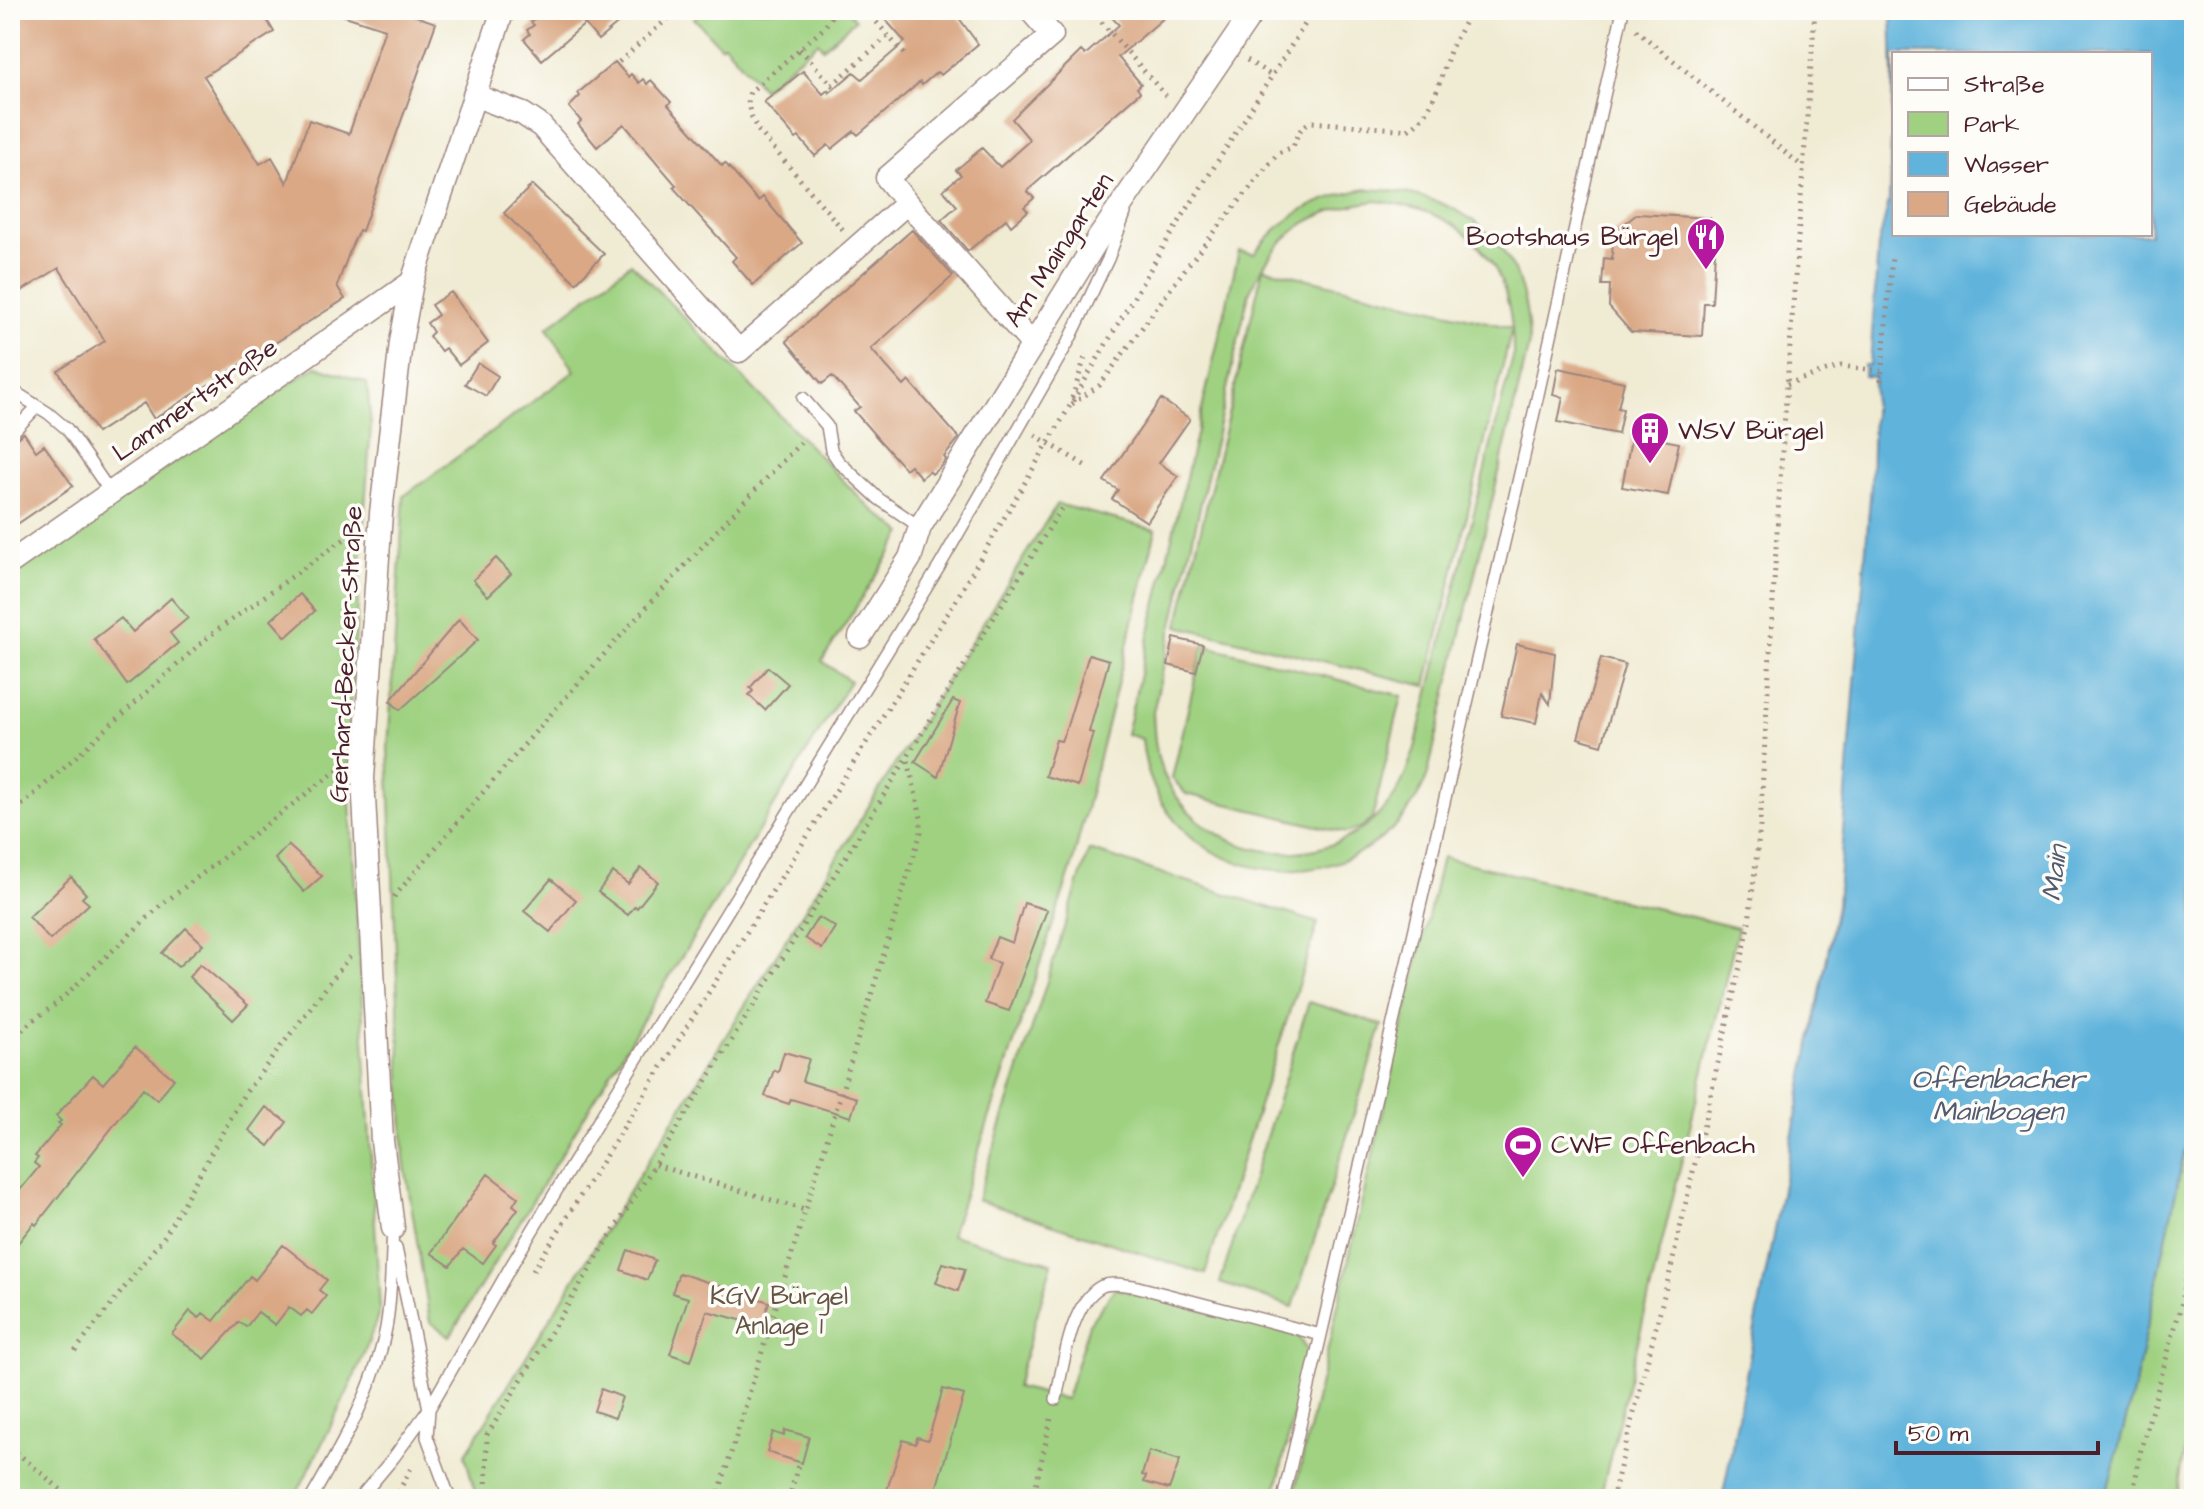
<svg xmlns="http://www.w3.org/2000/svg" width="2204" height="1509" font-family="'Architects Daughter',sans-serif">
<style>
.green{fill:#9fd181;stroke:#747856;stroke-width:2;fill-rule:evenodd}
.water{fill:#60b4dc;stroke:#556a84;stroke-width:2;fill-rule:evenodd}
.building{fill:#daa885}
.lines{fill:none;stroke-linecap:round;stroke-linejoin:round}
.lane-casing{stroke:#9d857f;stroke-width:14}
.street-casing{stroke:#9d857f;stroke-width:25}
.path{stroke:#9d857f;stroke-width:5;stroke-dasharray:2 6;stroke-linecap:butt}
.lane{stroke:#fff;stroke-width:11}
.street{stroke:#fff;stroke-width:22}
.tram{stroke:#4a1f2b;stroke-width:2}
.labels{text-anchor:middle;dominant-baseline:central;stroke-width:7;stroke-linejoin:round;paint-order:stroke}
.poi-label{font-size:26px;fill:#4a1f2b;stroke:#fdfcf7;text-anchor:start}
.street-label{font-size:26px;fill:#4a1f2b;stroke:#fdfcf7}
.park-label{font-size:26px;fill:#645445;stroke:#fdfcf7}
.water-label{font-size:28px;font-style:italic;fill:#535b72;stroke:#fdfcf7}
</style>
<rect width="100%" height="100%" fill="#fdfcf7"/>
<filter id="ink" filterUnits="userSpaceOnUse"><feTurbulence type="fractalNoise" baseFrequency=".0125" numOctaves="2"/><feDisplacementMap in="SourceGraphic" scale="16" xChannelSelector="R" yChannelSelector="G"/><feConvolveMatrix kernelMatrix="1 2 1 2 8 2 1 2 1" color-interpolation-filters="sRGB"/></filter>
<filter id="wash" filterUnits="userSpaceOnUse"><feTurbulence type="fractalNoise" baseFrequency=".006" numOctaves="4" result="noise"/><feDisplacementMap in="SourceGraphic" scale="32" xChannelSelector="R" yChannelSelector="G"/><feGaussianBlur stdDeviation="1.8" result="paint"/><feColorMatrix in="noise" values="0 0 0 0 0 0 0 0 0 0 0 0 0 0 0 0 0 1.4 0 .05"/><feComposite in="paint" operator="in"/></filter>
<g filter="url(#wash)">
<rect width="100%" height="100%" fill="#f0ebd3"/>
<path class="green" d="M703,10h144l8,10 -32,28 -5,-6 -55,47 -39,-45 -4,2 -26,-28z
M1367,189c98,4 161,53 162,155l-102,433c-59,142 -272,116 -285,-38l-16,-5 113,-483 15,3c32,-41 63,-56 113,-65zM1376,201c94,10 139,62 137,156l-98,391c-8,21 -14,43 -30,60 -62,71 -179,54 -220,-31 -10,-20 -11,-43 -12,-65l96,-419c29,-61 60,-83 127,-92z
M631,263l236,242 36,28 -81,128 28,20 -400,655 -20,-14 -26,-162 -16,-412 16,-252 171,-125 -28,-43z
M1263,268l249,60 -86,358 -248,-60z
M316,366l51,17 4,43 -24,325 33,558c-21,67 -55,128 -86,190h-284v-925z
M1057,504l99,26 -85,339 -120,366 101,28 -36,124 50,12 23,-75 26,-36 182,47 11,17 -34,147h-797l-12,-44z
M1203,645l199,51 -30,123 -12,9 -14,5 -160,-39 -14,-16z
M1089,850l229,73 -113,351 -228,-74z
M1442,857l296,71 -138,571h-307z
M1309,1002l73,23 -89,282 -73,-24z
M2194,1106v315l-3,1 -15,77h-71l30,-114z"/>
<path class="water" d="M1891,10h303v1096l-59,279 -30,114h-383l115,-594 34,-420 3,-108 -10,-1v-11h6l8,-119 11,-45 4,-127zM1894,54h256v180h-256z"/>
<g id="blocks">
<path class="building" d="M10,10h251l13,22 -70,44 56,88 12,-7 15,26 22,-63 40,14 36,-105 -46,-15 1,-4h58l38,13 -74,208 -3,-1 -7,15 -15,41 8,13 -191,120 -10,-16 -47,30 -39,-62 47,-30 -46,-73 -49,30z
M545,10h89l-36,30 -13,-16 -43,36 -18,-21 6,-5 -3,-4 7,-5 -3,-3z
M877,10h76l25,34 -37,31 -4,-3 -15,13 -2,-3 -62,53 -4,-4 -22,18 -4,-4 -13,11 -16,-19 -3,2 -32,-37 39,-31 20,23 5,-4 1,3 25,-21 8,7 43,-37z
M1105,10h68l-55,47 23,27 -4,4 3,4 -113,99 7,7 -10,9 4,4 -17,15 -5,-7 -38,32 -27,-31 16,-14 -14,-16 18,-15 -5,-5 26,-22 18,19 30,-27 -18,-21 69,-68 4,4 34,-30z
M615,62l13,15 3,-3 8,9 4,-4 4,5 4,-4 20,22 -3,3 54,61 3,-3 33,38 5,-4 39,46 -49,42 -21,-24 4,-4 -63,-70 3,-2 -52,-61 -27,23 -19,-23 3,-3 -12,-14 11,-11 -2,-3z
M532,185l72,69 -28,29 -72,-70z
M1637,214l73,4 -2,32 7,1 -3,52h-8l-2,33 -71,-4 -22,-25 1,-22h-8l2,-27 8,1 1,-26z
M912,230l41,46 -82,73 33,37 5,-5 50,57 -15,19 2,2 -6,8 -8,7 -3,-3 -8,7 -11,-13 -5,4 -32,-36 -19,-22 6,-4 -28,-31 -10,8 -36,-43z
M451,292l37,51 -29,22 -14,-17 -4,3 -12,-15 4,-4 -6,-9 11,-8 -7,-10z
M478,363l20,13 -12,20 -21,-12z
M1558,368l66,14 -6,26 5,1 -5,25 -60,-12 5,-25 -10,-2z
M1161,399l29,20 -31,44 19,13 -31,46 -35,-23 6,-9 -14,-9z
M24,433l12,18 8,-6 29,41 -63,43v-86z
M1632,434l47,9 -11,52 -46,-8z
M496,558l15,16 -23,22 -15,-16z
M300,594l15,17 -29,26 -15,-17z
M171,598l17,20 -18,15 8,10 -51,42 -33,-46 27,-21 12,14z
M459,619l19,21 -78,70 -10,-9z
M1174,638l29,7 -7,27 -28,-7z
M1517,644l38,9 -5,51 -8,-11 -6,30 -35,-7z
M1089,654l20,6 -20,72 4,1 -15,53 -33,-10 11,-36 5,1 6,-15z
M1601,658l24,6 -23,81 -24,-7z
M768,667l20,17 -23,26 -16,-15 4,-4 -3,-3z
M953,700l7,3 -22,74 -23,-15z
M288,845l34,31 -18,16 -29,-33z
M641,868l17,14 -21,26 -2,-2 -7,9 -30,-23 15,-20 15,12z
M71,877l15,17 -4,4 7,6 -39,36 -21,-23z
M551,879l25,21 -26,32 -26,-21z
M1024,903l23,7 -38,101 -24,-8 14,-40 -11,-4 9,-22 15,6z
M818,917l17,10 -13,22 -17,-11z
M186,928l17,16 -25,23 -16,-14z
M200,964l48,41 -15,15 -44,-43z
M135,1047l39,32 -17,21 -14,-12 -107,137 -2,-2 -24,30v-51l29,-35 -5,-4 4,-5 -3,-2 26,-31 -3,-2 3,-2 -5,-5 37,-41 10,9z
M784,1052l25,7 -7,22 55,17 -6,19 -60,-18 -2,5 -24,-8 9,-26 4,2z
M266,1107l21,15 -18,24 -20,-16z
M488,1174l30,23 -5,8 5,4 -25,34 3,2 -13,18 -20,-14 -13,17 -19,-13z
M283,1245l44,35 -8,10 7,6 -14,18 -5,-4 -6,6 -12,-9 -14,18 -17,-13 -12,15 -7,-5 -34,37 -33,-25 18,-23 9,7 4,-5 11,8 36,-45 5,4z
M628,1250l27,10 -8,20 -26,-10z
M943,1263l22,6 -7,22 -22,-8z
M679,1273l90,29 -7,24 -55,-15 -16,50 -21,-7 18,-56 -16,-5z
M601,1389l21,8 -7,21 -21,-7z
M943,1389l21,6 -31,104h-49l19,-59 13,4 1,-7 11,3z
M785,1430l24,7 -7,26 -35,-11 6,-20 11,4z
M1149,1451l31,9 -11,29 -25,-7 2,-6 -4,-1z"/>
</g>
</g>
<g filter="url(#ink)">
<use href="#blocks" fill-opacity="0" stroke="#9d857f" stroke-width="2"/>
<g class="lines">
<defs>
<path id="lane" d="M10,389l38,24 19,16 44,64
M803,398l24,28 4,24 8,12 40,37 41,28
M10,435l27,-28
M396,1248l33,161 -2,28 23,62
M1056,1399c7,-31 14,-97 46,-113 10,-4 22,-1 32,0l187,49
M311,1499c31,-54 63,-109 75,-171 6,-33 5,-67 7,-100
M359,1499l35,-42 35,-48 82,-143 82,-136 346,-563 131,-228 38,-80 17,-46
M1283,1499l248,-1073 92,-416"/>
<path id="street" d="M474,95l49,19 18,12 198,225 168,-148 125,141
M907,203l-20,-25 165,-143 -22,-25
M10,563l402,-281
M860,637l50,-79 10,-31 178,-288 156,-229
M393,1228l-11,-87 -19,-363 18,-265 20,-171 11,-60 91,-272"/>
</defs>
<use href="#lane" class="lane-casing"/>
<use href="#street" class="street-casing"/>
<path class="path" d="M836,10l-12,18 -74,64c-5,13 2,26 7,37l87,102
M866,10l38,44
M1091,10l75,86
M674,11l22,5
M1636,30l166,136
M800,49l32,36 56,-49
M1247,60l25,16
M619,62l56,-50
M1881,381l11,-124
M1787,384l54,-18 40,5
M1072,398l14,-44
M1072,404l28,-19 88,-120 90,-112 15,-6c4,-12 7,-21 19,-25l96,8c28,-18 31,-52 43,-81 6,-14 14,-26 20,-39
M1035,435l51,31
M10,816l199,-180 148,-106
M394,897c132,-157 267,-310 410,-458
M10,1041l23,-21 23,-16 104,-98 180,-138
M655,1165l150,45
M533,1271l420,-666 212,-361 149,-234
M75,1351l91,-117 77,-138 107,-140
M10,1447l62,52
M395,1499l16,-31
M486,1499l1,-64 576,-929
M717,1499l204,-667v-14l-13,-58
M789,1499l9,-34
M1033,1499l19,-85
M1612,1499l59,-231 77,-337 12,-105 20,-346 35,-470
M2132,1499l9,-50 41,-147 12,-67"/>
<use href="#lane" class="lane"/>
<use href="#street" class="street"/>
<path class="tram" d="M2190,1499l4,-28"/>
</g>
</g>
<defs>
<symbol id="restaurant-pin" viewBox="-11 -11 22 30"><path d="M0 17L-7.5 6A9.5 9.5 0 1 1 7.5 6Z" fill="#b5179e" stroke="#fdfcf7"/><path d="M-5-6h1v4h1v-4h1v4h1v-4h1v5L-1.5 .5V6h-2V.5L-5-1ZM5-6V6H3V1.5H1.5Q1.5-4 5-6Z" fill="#fff"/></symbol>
<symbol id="building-pin" viewBox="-11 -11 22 30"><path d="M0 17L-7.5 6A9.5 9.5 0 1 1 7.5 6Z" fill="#b5179e" stroke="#fdfcf7"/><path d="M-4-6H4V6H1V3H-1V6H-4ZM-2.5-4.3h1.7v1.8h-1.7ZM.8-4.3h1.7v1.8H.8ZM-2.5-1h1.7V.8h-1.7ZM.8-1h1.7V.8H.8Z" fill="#fff"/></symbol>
<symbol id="stadium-pin" viewBox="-11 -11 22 30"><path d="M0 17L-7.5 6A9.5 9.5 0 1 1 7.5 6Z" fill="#b5179e" stroke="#fdfcf7"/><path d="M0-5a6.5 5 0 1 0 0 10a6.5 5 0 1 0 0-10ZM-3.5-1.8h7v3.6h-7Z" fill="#fff"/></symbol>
</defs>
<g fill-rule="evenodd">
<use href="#restaurant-pin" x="1684" y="215" width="44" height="60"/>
<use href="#building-pin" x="1628" y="409" width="44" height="60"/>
<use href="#stadium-pin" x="1501" y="1123" width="44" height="60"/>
</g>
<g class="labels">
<g class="poi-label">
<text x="1678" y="237" text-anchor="end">Bootshaus Bürgel</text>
<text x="1678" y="431">WSV Bürgel</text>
<text x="1551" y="1145">CWF Offenbach</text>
</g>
<g class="street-label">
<text transform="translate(1059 250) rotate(-57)">Am Maingarten</text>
<text transform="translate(195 400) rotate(-35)">Lammertstraße</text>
<text transform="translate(346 654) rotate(-87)">Gerhard-Becker-Straße</text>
</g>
<g class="park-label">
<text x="779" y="1296">KGV Bürgel<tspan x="779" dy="30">Anlage 1</tspan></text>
</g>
<g class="water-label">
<text transform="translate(2055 873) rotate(-83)">Main</text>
<text x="1998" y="1079">Offenbacher<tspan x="1998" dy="32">Mainbogen</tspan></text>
</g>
</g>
<rect width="2204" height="1509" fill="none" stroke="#fdfcf7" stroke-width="40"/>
<rect x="1892" y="52" width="260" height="184" fill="#fdfcf7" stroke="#b5a4a5" stroke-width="2"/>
<rect x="1908" y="78" width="40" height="12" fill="#ffffff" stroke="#b5a4a5" stroke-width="2"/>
<text x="1964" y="92" font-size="24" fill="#4a1f2b">Straße</text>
<rect x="1908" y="112" width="40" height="24" fill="#9fd181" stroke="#b5a4a5" stroke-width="2"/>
<text x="1964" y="132" font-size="24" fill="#4a1f2b">Park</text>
<rect x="1908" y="152" width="40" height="24" fill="#60b4dc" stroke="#b5a4a5" stroke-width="2"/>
<text x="1964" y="172" font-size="24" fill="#4a1f2b">Wasser</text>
<rect x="1908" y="192" width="40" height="24" fill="#daa885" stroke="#b5a4a5" stroke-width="2"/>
<text x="1964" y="212" font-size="24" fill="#4a1f2b">Gebäude</text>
<path d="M1896 1441v12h202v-12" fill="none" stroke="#4a1f2b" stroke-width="4"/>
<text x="1908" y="1441" font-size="24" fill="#4a1f2b" stroke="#fdfcf7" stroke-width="6" paint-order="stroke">50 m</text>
</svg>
